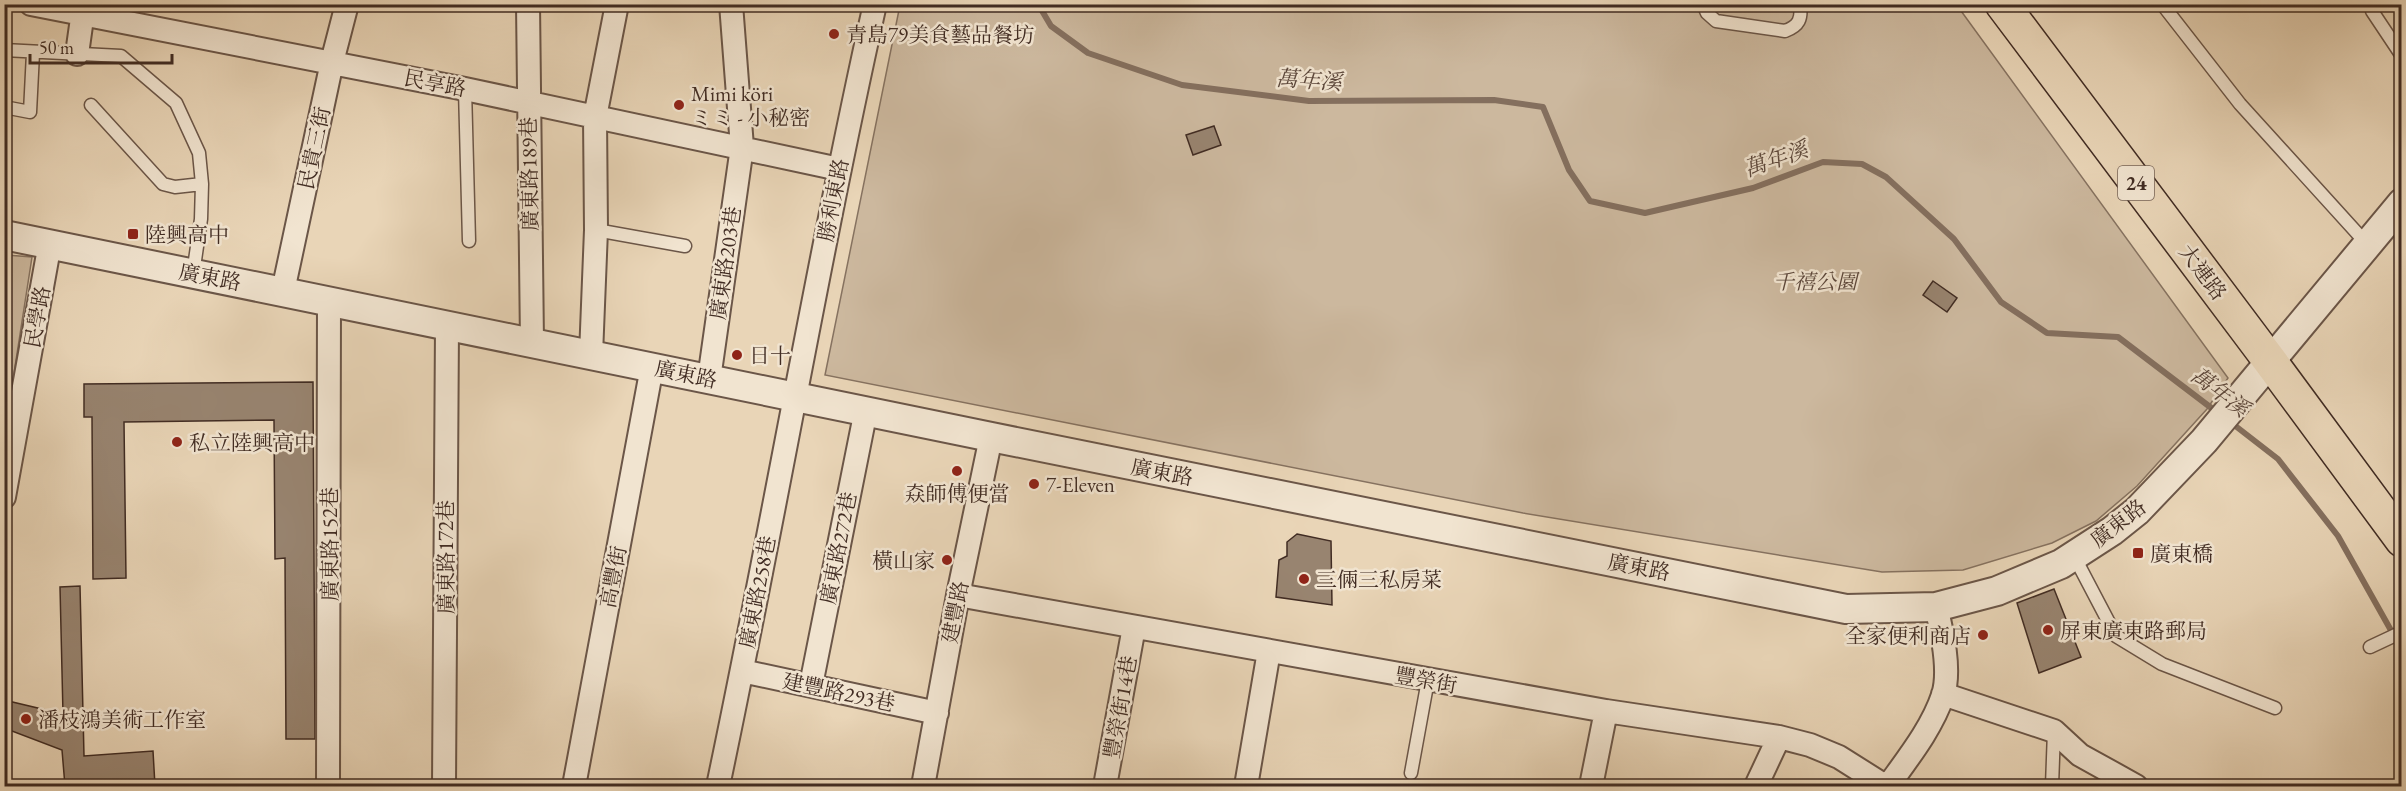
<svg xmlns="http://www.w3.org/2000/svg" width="2406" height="791" font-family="'EB Garamond','Noto Serif TC','Noto Serif JP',serif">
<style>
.green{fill:#ccb89e;stroke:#867260;stroke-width:1.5}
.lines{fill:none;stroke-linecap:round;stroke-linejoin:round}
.stream{stroke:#846f5e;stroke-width:6}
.building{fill:#988470;stroke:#412c23;stroke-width:1.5}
.service-casing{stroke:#6b5648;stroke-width:15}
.minor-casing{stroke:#6b5648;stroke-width:26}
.tertiary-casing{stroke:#6b5648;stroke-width:32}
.primary-casing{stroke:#412c23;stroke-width:36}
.service{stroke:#f1e4d0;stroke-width:12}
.minor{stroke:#f1e4d0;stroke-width:22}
.tertiary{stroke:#f1e4d0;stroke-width:28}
.primary{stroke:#e9d5b7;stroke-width:33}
.poi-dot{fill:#8f2418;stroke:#f1e4d0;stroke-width:2}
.labels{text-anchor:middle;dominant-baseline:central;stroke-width:5;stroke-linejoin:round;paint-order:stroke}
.shield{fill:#f1e4d0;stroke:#766357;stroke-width:1.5}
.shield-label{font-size:20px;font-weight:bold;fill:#412c23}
.poi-label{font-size:21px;fill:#412c23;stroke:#f1e4d0;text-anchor:start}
.street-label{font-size:21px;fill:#412c23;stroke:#f1e4d0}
.park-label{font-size:21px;font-style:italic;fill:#5d483c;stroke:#f1e4d0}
.water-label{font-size:22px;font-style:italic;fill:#5d483c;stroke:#f1e4d0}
</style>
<rect width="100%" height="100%" fill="#e9d5b7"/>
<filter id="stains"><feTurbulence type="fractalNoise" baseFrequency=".00333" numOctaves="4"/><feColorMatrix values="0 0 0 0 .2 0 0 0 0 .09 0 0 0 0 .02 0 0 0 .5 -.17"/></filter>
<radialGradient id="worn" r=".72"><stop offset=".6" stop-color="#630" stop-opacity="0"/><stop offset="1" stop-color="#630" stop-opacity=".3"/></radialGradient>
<path class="green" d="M1956,4l272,374 -21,31 -70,77 -41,35 -44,22 -89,27 -81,2 -359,-59 -698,-138 75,-370z
M6,255l26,2 -27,174v-170z"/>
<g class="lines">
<path class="stream" d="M1038,4l13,22 37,27 94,32 127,16 185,-1 49,7 26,63 21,31 55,12 108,-25 70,-26 39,2 24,13 68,62 47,63 46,31 71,4 100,76
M2229,421l49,38 60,77 64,114"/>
</g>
<path class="building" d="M1214,126l7,19 -28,10 -7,-20z
M1933,281l24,17 -10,14 -24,-17z
M313,382l2,357h-29l-1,-181 -10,1 -1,-139 -150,2 2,156 -33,1 -1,-162h-8v-33z
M1297,534l34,7 1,64 -56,-8 3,-37 8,-4v-14z
M80,586l4,170 69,-5 2,35h-90l-3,-36 -58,-22v-28l59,14 -3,-127z
M2054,589l27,68 -42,16 -22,-70z"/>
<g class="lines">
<defs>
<path id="service" d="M1703,4l4,9 9,8 69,10c14,-5 17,-12 15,-27
M2162,4l78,100 127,140
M2373,4l-1,7 30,45
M4,50l117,6 55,47 23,50 3,31 -1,35 -8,55
M465,89l4,152
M91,105l72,79 12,3 27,-3
M4,107l26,5 3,-59
M596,230l89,16
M2074,556l42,80 46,28 113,44
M2370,647l32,-15
M1411,773l17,-93
M2052,786l2,-55"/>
<path id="minor" d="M31,4l434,85 374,80
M528,4l4,339
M77,54l7,-50
M283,291l49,-229 15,-58
M591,355l5,-125 -1,-113 22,-113
M709,379l33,-232 -11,-143
M4,497l46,-254
M958,595l648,116 173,26 31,8 29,12 46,29
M742,671l195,42
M811,685l55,-275
M1943,694l111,37 26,24 56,31
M328,786l1,-485
M444,786l3,-459
M574,786l78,-419
M718,786c55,-260 99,-522 157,-782
M923,786l35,-191 33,-158
M1105,786l29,-159
M1246,786l23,-135
M1591,786l15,-75
M1756,786l23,-49
M1888,786c20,-28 44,-58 55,-91 8,-25 -1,-64 -7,-88"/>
<path id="tertiary" d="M4,235l987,202 855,172 90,-2 61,-16 64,-27 51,-33 25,-20 67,-70 198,-238"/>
<path id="primary" d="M2002,4l268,357 132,179"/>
</defs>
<use href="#service" class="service-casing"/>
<use href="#minor" class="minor-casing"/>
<use href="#tertiary" class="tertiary-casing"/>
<use href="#primary" class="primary-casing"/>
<use href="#service" class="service"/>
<use href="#minor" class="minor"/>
<use href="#tertiary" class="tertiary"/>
<use href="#primary" class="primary"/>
</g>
<g class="poi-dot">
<circle cx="834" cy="34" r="6"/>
<circle cx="679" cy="105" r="6"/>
<rect x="127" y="228" width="12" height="12" rx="3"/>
<circle cx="737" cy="355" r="6"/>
<circle cx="177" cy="442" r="6"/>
<circle cx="957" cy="471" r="6"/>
<circle cx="1034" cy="484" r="6"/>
<rect x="2132" y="547" width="12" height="12" rx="3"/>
<circle cx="947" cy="560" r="6"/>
<circle cx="1304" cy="579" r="6"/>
<circle cx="2048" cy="630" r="6"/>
<circle cx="1983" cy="635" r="6"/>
<circle cx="26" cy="719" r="6"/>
</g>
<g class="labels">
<rect class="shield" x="2118" y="166" width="36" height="34" rx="4.5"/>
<g class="shield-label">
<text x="2136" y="183">24</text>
</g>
<g class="poi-label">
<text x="846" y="34">青島79美食藝品餐坊</text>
<text x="691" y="93">Mimi köri<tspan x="691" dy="24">ミミ - 小秘密</tspan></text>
<text x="145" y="234">陸興高中</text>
<text x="749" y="355">日十</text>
<text x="189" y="442">私立陸興高中</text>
<text x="1046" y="484">7-Eleven</text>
<text x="957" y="493" text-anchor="middle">𡘙師傅便當</text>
<text x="2150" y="553">廣東橋</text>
<text x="935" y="560" text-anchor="end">橫山家</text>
<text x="1316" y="579">三倆三私房菜</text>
<text x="2060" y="630">屏東廣東路郵局</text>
<text x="1971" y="635" text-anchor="end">全家便利商店</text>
<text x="38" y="719">潘枝鴻美術工作室</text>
</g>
<g class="street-label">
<text transform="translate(435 83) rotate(11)">民享路</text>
<text transform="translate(314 148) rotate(-78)">民貴三街</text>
<text transform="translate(529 174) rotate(-91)">廣東路189巷</text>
<text transform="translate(833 200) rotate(-79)">勝利東路</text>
<text transform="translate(725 263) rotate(-82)">廣東路203巷</text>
<text transform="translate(2203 272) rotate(53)">大連路</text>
<text transform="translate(210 277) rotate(11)">廣東路</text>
<text transform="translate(37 317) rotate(-80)">民學路</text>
<text transform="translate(686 374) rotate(12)">廣東路</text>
<text transform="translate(1162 472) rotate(11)">廣東路</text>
<text transform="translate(2118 523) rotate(-38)">廣東路</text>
<text transform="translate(329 544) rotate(-90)">廣東路152巷</text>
<text transform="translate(838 548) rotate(-79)">廣東路272巷</text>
<text transform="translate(445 557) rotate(-90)">廣東路172巷</text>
<text transform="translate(1639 567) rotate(11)">廣東路</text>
<text transform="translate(613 577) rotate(-79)">高豐街</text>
<text transform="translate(757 592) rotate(-79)">廣東路258巷</text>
<text transform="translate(955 612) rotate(-79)">建豐路</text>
<text transform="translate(1426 680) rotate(10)">豐榮街</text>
<text transform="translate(839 692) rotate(12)">建豐路293巷</text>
<text transform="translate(1120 707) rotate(-80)">豐榮街14巷</text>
</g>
<g class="park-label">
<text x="1815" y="281">千禧公園</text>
</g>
<g class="water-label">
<text transform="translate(1309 80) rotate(4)">萬年溪</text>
<text transform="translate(1776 159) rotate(-19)">萬年溪</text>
<text transform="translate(2220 392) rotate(37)">萬年溪</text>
</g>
</g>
<rect width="2406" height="791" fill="none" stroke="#e9d5b7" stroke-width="24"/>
<rect x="6" y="6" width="2394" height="779" fill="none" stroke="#412c23" stroke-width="3"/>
<rect x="12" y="12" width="2382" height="767" fill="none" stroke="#412c23" stroke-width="1.5"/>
<path d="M30 54v9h142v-9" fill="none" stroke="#412c23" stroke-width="3"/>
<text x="39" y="54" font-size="18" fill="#412c23" stroke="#f1e4d0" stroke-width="4.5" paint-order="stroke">50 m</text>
<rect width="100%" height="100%" filter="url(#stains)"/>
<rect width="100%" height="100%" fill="url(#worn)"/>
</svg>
